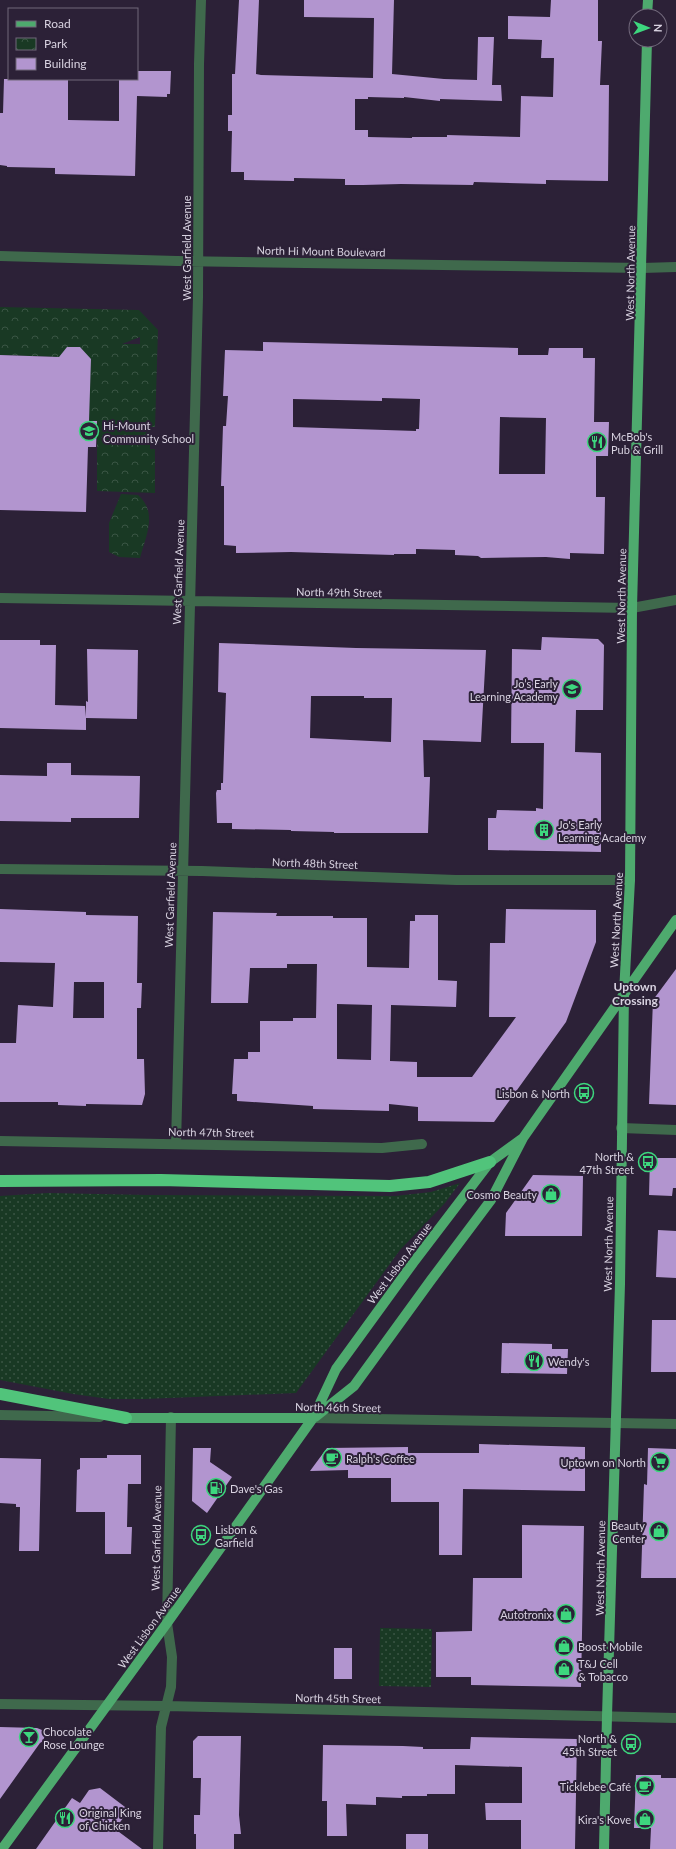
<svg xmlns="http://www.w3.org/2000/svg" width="676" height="1849" font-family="Lato,sans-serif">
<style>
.grass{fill:url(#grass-dots)}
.park{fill:url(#park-crowns);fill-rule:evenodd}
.building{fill:#b295cf;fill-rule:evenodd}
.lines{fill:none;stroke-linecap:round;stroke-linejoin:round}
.minor{stroke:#3f694c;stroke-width:10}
.major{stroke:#4eaa6e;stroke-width:10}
.highway{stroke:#51c47b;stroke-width:12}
.labels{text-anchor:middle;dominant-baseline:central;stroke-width:4;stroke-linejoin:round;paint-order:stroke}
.street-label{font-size:11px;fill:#d8d2e0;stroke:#2c2137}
.poi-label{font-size:11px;fill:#d8d2e0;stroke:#2c2137;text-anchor:start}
.neighbourhood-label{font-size:12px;font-weight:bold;fill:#d8d2e0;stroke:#2c2137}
</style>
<defs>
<pattern id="grass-dots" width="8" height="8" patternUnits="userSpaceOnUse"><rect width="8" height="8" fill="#193924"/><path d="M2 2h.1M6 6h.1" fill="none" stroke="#3a5544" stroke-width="1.8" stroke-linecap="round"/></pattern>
<pattern id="park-crowns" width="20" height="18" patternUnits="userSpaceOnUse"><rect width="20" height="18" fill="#193924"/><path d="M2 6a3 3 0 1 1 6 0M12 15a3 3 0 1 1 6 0" fill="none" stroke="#3a5544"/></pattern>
</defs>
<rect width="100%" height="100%" fill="#2c2137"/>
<path class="grass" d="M460,1183l-15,20 -45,47 -104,143 -151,6h-36l-36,-5 -73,-14v-184l48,-3 100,2 247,1 36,-4z
M380,1628l52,1 -1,58 -52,-1z"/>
<path class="park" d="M0,307l139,3 19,20 -3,97h-5v22h5v44l-58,-2v-70h-8l-30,-64 -59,-2zM140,337v7h-18z
M121,494l17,1c20,17 8,41 2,63l-21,-1 -10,-5v-29z"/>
<path class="building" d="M239,0h20l-3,74 5,1 112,3 1,-60 -70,-1v-17h90l-2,74 52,5 33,1 1,-43h16l-2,48h9l1,16 -62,-2v2l-36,-4v1l-36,-1v2h-13v31h13v7l44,1v-1h35v-2l73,2 1,-41 32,1 1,-39h-13l1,-18 -34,-1v-23l42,1 1,-17h47v41h4l-2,44h9l-1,96 -62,-1v4l-72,-2 -1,3 -72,-1 -38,1h-18v-6l-51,-1v3l-50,-1v-8h-13l1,-41h-4v-16h4v-41h3z
M137,71h34l-1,23h-3v3l-30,-1 -2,80 -80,-2v-6l-48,-1v-1l-7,-1v-52h3l1,-34h64v41l51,1v-42h18z
M263,342l255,6v7h30l1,-7h34v10h12l-1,64h15l-1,34h-12v41h9l-1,57 -34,-1v6l-24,-2 -65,1 -3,-2 -23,-1v-5l-39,-1v5h-22v1l-103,-3 -55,1v-7l-12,-1v-59h-3l2,-60h3l2,-30h-5l2,-46 38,1zM382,398l38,1 -1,30h-3v2l-123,-4v-28l89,2zM500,417l46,1 -1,56h-46z
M67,347h13l11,12 -2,62h8l-1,26h-8l-2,65 -86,-2v-155l59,2z
M542,637l56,2 6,6 -1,65h-27l-1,42 26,1v99l-113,-2v-32h8l1,-8 39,1v-3l7,1 1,-66h-33l1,-94 29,1z
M0,640h40v5h16l-1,60 30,1 1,11v-16l2,1 -1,-53 51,1 -1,69 -51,-1v12l-86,-2z
M219,643l137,5 130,2 -5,92 -58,-2 1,37h6l-2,56h-94v-1l-43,-1v-1l-59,-1v-6h-15l-1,-30 1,-3h4v-7h2l3,-90 -8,-1zM311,696h53v2h28l-1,44 -81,-4z
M47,763h24v12l69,1 -1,42h-68v4l-71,-1v-46l47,1z
M0,909l86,3v3l52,1 -1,67h5l-1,25h-4v51h7l1,35 -3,11 -56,-1v2l-28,-1v-3h-58v-59h16l2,-38 35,2 2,-44 -55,-1zM74,982h30v36h-31z
M506,909l90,1v32l-30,80 -72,100 -76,-1v-14l-29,-3v7l-76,-2v-3l-76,-5v-7h-5l2,-35h14v-7h12v-31h33v-3h23l1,-54h-30v4h-37l-2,35h-37l2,-91 64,1 -1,3h57v2h34v49l42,1 1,-47h5v-6h23v65l19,1 -1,26 -65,-2 -1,56 27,1v15h55l44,-60h-27l1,-74h15zM337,1004l35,1 -1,55 -34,-1z
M676,969v136l-27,-1 4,-104z
M650,1158h26v30h-3l-1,8 -23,-1z
M533,1175l50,1 -1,60h-77l1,-23z
M658,1230l18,1v47l-20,-1z
M652,1320h24v52h-25z
M502,1343l50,1v5h16l-1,25 -66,-1z
M479,1444l106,3v44l-122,-2 -1,66h-23v-53h-48v-24h-43v-8l-38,1 17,-23 81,-1v6h71z
M193,1448h18l-1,14 22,15 -25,36 -15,-12z
M648,1448l28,1v129h-35l3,-94 3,1z
M107,1455h34v29h-13l-1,43h5l-1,27h-26v-42h-29l1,-42 3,-1v-11h27z
M0,1458l41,1 -2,92h-20l1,-44h-4v-3l-16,-1z
M522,1525l62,1 -3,161 -110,-2v-8h-35v-45l36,-1 1,-53h49z
M334,1648h18v31h-18z
M0,1727l37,1 5,2 3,5 -2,6 -3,2 -40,56z
M198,1736h43l-2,79 2,19h-7v15h-38v-15h-2v-19h6l1,-37h-8v-37z
M471,1737l106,2 -2,110h-54v-29h-35l-1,-17h37v-36l-67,-2v29h-28v2h-25v2l-26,-1v8l-30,-1 1,32h-20v-35h-5l1,-56 80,1 20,1v2h47z
M636,1775h25v3h15v71h-26l1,-21h-17z
M100,1788l29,22 -14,19 27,20h-106l36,-51 8,5 9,-13z
M406,1834h22v15h-22z"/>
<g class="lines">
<path class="minor" d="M0,256l177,5 465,7 34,-1
M0,598l632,10 44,-8
M0,869l202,2 254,9h174
M621,1128l55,2
M0,1141l382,7 40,-4
M176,1144l22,-847 1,-233 2,-64
M0,1415l100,2
M313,1418l363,6
M0,1704l166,2 510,12
M158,1849l3,-122 10,-40 1,-30 -5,-34 4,-206"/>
<path class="major" d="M647,16l1,-16
M315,1417l39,-31 77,-106 60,-80 32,-62 153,-218
M126,1418h187
M2,1849l165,-226 146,-205 23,-49 77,-106 77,-101 33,-24
M604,1849l3,-133 13,-432 4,-291 6,-113 2,-272 15,-568"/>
<path class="highway" d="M0,1181l161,-1 229,6 39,-4 61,-20
M0,1394l126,24"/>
</g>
<defs>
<symbol id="school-ring" viewBox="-11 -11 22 22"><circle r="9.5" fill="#2c2137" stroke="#3dd77e" stroke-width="1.5"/><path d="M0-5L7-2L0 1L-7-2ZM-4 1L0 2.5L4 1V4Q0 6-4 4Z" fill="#3dd77e"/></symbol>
<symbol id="restaurant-ring" viewBox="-11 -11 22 22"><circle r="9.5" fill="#2c2137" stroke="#3dd77e" stroke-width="1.5"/><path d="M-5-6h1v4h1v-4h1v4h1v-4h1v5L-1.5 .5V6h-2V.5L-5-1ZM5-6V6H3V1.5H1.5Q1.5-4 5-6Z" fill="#3dd77e"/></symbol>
<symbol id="building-ring" viewBox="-11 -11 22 22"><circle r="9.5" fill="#2c2137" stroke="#3dd77e" stroke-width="1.5"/><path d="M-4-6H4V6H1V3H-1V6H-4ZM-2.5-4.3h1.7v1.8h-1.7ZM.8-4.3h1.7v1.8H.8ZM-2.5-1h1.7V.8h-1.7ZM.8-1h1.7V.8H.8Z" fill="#3dd77e"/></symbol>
<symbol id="bus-ring" viewBox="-11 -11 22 22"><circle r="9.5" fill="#2c2137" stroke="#3dd77e" stroke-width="1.5"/><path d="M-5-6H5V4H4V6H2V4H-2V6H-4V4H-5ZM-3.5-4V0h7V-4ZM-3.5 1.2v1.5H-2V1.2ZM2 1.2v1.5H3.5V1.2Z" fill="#3dd77e"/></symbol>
<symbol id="shop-ring" viewBox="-11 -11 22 22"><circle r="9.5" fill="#2c2137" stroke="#3dd77e" stroke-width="1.5"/><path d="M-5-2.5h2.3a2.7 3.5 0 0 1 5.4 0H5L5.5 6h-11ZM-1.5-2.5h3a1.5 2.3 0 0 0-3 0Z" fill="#3dd77e"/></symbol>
<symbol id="cafe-ring" viewBox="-11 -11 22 22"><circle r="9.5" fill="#2c2137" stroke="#3dd77e" stroke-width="1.5"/><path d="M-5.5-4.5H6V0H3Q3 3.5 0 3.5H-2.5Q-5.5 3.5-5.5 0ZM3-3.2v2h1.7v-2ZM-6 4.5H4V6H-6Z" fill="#3dd77e"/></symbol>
<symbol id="supermarket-ring" viewBox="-11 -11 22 22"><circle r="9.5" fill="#2c2137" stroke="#3dd77e" stroke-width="1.5"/><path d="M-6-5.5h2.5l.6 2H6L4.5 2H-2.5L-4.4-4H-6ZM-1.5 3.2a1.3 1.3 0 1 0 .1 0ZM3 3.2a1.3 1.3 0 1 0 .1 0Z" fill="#3dd77e"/></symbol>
<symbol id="fuel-ring" viewBox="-11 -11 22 22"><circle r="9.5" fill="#2c2137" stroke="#3dd77e" stroke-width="1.5"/><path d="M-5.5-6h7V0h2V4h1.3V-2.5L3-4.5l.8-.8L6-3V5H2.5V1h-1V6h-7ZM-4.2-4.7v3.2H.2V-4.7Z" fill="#3dd77e"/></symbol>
<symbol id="bar-ring" viewBox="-11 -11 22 22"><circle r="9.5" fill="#2c2137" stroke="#3dd77e" stroke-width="1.5"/><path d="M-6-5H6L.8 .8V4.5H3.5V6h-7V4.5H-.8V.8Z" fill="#3dd77e"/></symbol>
</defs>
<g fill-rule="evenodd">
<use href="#school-ring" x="78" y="420" width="22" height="22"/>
<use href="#restaurant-ring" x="586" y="431" width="22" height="22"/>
<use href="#school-ring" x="561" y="678" width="22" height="22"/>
<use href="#building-ring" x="533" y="819" width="22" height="22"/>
<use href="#bus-ring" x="573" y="1082" width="22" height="22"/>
<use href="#bus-ring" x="637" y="1151" width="22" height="22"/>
<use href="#shop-ring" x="540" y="1183" width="22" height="22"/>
<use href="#restaurant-ring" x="523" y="1350" width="22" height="22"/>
<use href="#cafe-ring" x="321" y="1447" width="22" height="22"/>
<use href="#supermarket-ring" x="649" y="1451" width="22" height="22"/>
<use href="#fuel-ring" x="205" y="1477" width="22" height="22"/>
<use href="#shop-ring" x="648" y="1520" width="22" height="22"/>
<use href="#bus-ring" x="190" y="1524" width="22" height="22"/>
<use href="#shop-ring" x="555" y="1603" width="22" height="22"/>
<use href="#shop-ring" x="553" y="1635" width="22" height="22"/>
<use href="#shop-ring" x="553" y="1658" width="22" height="22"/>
<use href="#bar-ring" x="18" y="1726" width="22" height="22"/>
<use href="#bus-ring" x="620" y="1733" width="22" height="22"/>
<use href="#cafe-ring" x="634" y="1775" width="22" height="22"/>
<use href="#restaurant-ring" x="54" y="1807" width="22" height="22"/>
<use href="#shop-ring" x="634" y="1808" width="22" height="22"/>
</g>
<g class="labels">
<g class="street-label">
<text transform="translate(186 248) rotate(-90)">West Garfield Avenue</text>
<text transform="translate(321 251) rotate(1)">North Hi Mount Boulevard</text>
<text transform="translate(630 273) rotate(-89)">West North Avenue</text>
<text transform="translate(178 572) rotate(-88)">West Garfield Avenue</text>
<text transform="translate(339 592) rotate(1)">North 49th Street</text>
<text transform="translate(621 596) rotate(-89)">West North Avenue</text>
<text transform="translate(315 863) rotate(2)">North 48th Street</text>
<text transform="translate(170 895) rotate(-88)">West Garfield Avenue</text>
<text transform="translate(616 920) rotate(-87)">West North Avenue</text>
<text transform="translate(211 1132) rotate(1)">North 47th Street</text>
<text transform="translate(608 1244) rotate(-89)">West North Avenue</text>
<text transform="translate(399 1263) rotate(-53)">West Lisbon Avenue</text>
<text transform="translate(338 1407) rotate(1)">North 46th Street</text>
<text transform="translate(156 1538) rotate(-89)">West Garfield Avenue</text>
<text transform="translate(600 1568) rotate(-89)">West North Avenue</text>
<text transform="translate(149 1627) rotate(-54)">West Lisbon Avenue</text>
<text transform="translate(338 1698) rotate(1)">North 45th Street</text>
</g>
<g class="poi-label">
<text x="103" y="425">Hi-Mount<tspan x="103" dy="13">Community School</tspan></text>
<text x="611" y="436">McBob's<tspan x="611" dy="13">Pub &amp; Grill</tspan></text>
<text x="558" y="683" text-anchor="end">Jo’s Early<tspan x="558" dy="13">Learning Academy</tspan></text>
<text x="558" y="824">Jo's Early<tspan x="558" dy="13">Learning Academy</tspan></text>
<text x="570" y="1093" text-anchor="end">Lisbon &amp; North</text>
<text x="634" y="1156" text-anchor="end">North &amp;<tspan x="634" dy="13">47th Street</tspan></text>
<text x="537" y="1194" text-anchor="end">Cosmo Beauty</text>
<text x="548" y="1361">Wendy's</text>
<text x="346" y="1458">Ralph's Coffee</text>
<text x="646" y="1462" text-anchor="end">Uptown on North</text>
<text x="230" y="1488">Dave's Gas</text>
<text x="645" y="1525" text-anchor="end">Beauty<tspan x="645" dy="13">Center</tspan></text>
<text x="215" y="1529">Lisbon &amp;<tspan x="215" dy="13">Garfield</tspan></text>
<text x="552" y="1614" text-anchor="end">Autotronix</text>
<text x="578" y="1646">Boost Mobile</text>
<text x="578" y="1663">T&amp;J Cell<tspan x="578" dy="13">&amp; Tobacco</tspan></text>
<text x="43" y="1731">Chocolate<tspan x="43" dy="13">Rose Lounge</tspan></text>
<text x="617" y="1738" text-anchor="end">North &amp;<tspan x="617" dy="13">45th Street</tspan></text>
<text x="631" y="1786" text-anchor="end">Ticklebee Café</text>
<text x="79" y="1812">Original King<tspan x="79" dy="13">of Chicken</tspan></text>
<text x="631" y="1819" text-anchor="end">Kira's Kove</text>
</g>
<g class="neighbourhood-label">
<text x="635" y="986">Uptown<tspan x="635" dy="14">Crossing</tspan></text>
</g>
</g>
<rect x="8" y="8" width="130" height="72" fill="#2c2137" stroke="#71687b"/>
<rect x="16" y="21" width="20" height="6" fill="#4eaa6e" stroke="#71687b"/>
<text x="44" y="28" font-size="12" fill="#d8d2e0">Road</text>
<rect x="16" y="38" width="20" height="12" fill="url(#park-crowns)" stroke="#71687b"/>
<text x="44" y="48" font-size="12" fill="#d8d2e0">Park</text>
<rect x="16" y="58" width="20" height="12" fill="#b295cf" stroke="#71687b"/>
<text x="44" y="68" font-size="12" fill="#d8d2e0">Building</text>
<g transform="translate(648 28) rotate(91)"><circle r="19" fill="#2c2137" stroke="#71687b"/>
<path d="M0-3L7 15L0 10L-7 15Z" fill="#3dd77e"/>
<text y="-6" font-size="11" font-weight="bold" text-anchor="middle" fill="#d8d2e0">N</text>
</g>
</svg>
